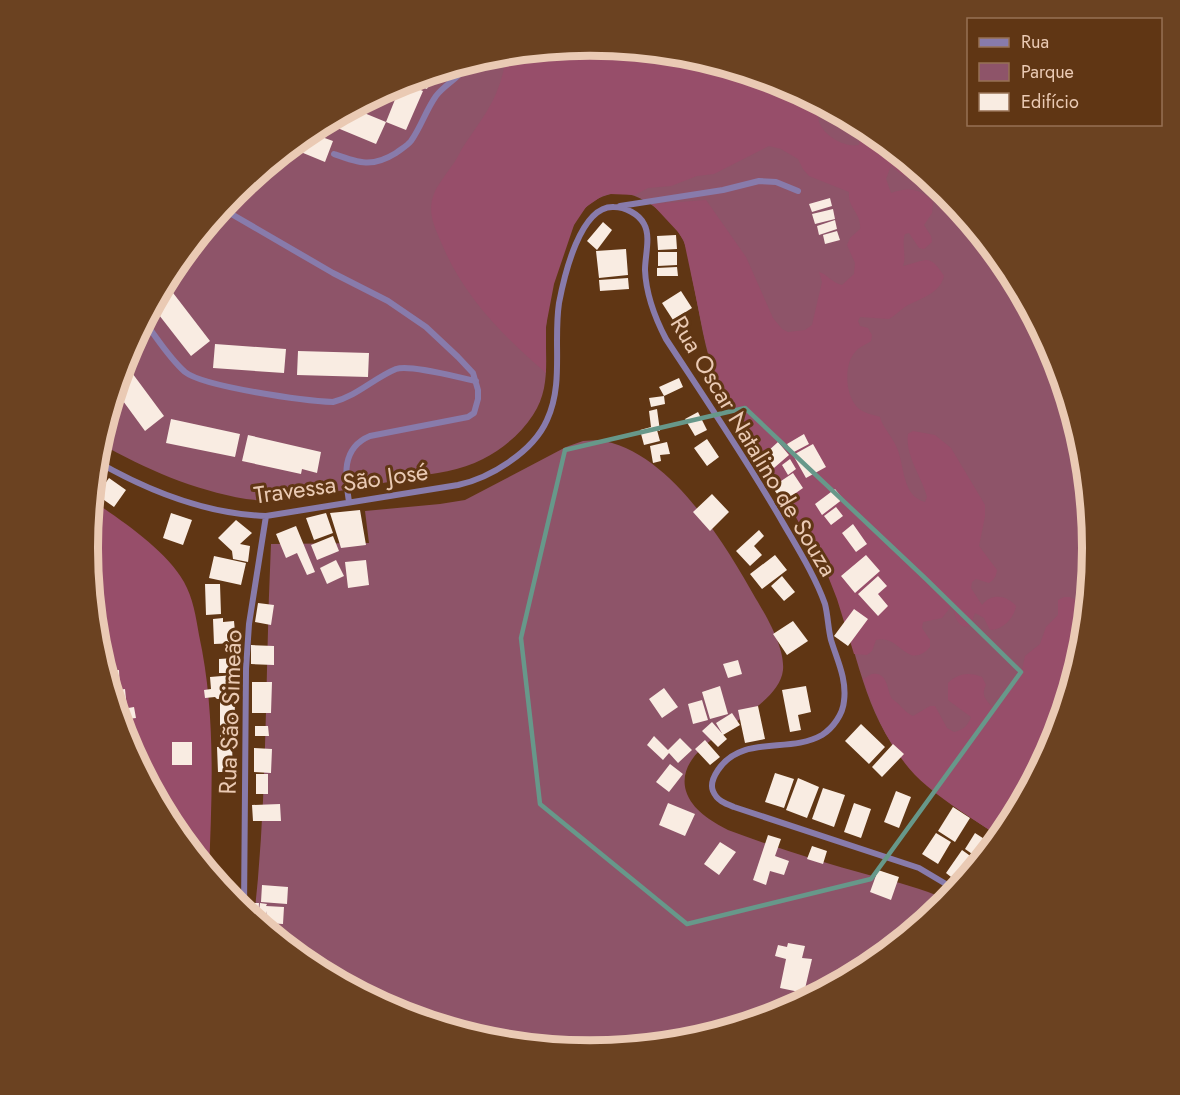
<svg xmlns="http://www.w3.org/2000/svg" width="1180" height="1095" font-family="Jost,sans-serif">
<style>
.green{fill:#8e5469}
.forest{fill:#974e6a}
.building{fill:#f9ece2}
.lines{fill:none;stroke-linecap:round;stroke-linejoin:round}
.minor{stroke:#887bab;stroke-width:6}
.marked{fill:none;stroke:#67988a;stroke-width:4.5;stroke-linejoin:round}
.labels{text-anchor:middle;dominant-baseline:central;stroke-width:6;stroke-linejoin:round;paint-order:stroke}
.street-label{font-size:24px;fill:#eacab4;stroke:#603614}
.rim{fill:none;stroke:#eacab4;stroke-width:8}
</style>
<rect width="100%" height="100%" fill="#603614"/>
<path class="green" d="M590,45l98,10 95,28 86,47 77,62 62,77 46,87 29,94 9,98 -9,98 -29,94 -46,87 -8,10c-43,-29 -79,-49 -108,-93 -35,-53 -39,-119 -67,-175 -21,-43 -46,-84 -70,-125 -12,-19 -27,-37 -36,-58 -15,-34 -19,-73 -27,-109 -2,-12 -3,-25 -9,-37 -11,-22 -38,-46 -63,-47 -15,0 -30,8 -39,20 -18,25 -33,84 -35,115 -1,31 5,60 -13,87 -12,19 -31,34 -50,44 -22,12 -49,14 -73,19 -27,5 -54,10 -82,15 -27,5 -54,10 -82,6 -53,-9 -100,-30 -147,-56l27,-88 46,-87 63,-76 76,-62 87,-47 94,-28z
M598,440c70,9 126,102 158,159 11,18 29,49 27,71 -5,46 -112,69 -97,121 6,19 25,30 42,39 45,17 93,32 141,45 27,7 53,13 78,25l-78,65 -87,47 -94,28 -98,10 -98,-10 -95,-28 -86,-47 -57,-46c14,-125 11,-250 17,-375l98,-1 -4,-32 75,-7 25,-4 101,-53 17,-6z"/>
<path class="forest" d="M590,45l98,10 95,28 45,25 -10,5c0,4 0,8 2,11 5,12 25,24 39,21l3,-19 7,4 63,51c-15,1 -31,-4 -41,-16l-5,14 5,14c16,-6 30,-5 42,9l-1,11 -8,12 7,11 1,6 -8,7 -5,-1 -10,-15 -4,1c-4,11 2,21 -2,32 22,-4 25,-15 41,10 -4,17 -22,22 -36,29 -7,4 -12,10 -19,14l-29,-2 -2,4 2,5 8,2 4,7 -1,6c-5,4 -11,5 -15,10 -13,13 -11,45 2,57 7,6 14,6 22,9 3,11 11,18 16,29 9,18 5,50 29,56l2,-5c-5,-20 -22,-41 -19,-63l5,-3 22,4 16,13 34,57v11l-6,30 18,24c-1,6 -2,9 -8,13l-13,-4 -4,3 -1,6 11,17c10,-12 24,-10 34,1 -2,12 -13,24 -26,24l-6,-12 -9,-5 -4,11 -5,3c-11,-3 -10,-12 -14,-22l-10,13 -19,4 -1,6 8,12v7c-23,25 -30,-14 -54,-7l-4,11 -5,4 -13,-1 -17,-55 -11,-28 -71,-127 -35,-54 -15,-50 -21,-99 -6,-9 -26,-28 54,-4 40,57 27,61 9,11 6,3 17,-2 7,-5 10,-43 -3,-10c8,2 13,11 23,13l12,-11 1,-11 -8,-18 3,-7 10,-9c2,-16 -13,-21 -11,-37l-40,-16 -6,-7 -5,-10 -17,-10 -12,-3 -55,28 -17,2 -26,10 -23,2 -13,7 -25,-1 -8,2 -16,11 -12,18 -20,59 -8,42v47c-43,-37 -83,-77 -105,-131 -7,-16 -14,-31 -7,-48 4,-10 11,-18 17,-27 6,-7 9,-16 14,-23 24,-35 35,-48 42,-91z
M92,500c31,22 73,49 92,82 9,16 12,35 15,53 17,78 13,158 10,237l-37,-46 -46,-87 -29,-94 -9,-98z
M1064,597h6l7,4 8,18 -2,27 -29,94 -46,87 -8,10c-25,-17 -51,-32 -73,-51 -33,-27 -51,-69 -64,-107 3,-1 6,-4 9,-5 16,-3 15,17 20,25 8,5 13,14 21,17l17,-10h5l12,22 7,4c9,-2 14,-6 17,-15l-23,-17v-17c10,-10 22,-11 34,-6l4,8c-5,10 -1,14 6,22l8,-3 3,-12 18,-18 4,-18 15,-12 6,-17 12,-12v-15z"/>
<path class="building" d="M434,72l-7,17 -21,-8z
M402,82l21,9 -17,39 -20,-8z
M352,108l34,14 -10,22 -41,-17 6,-13z
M335,117l-4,11 -10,-4z
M855,122l15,9 -3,7 -15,-6z
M308,132l25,9 -8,21 -34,-14 1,-3z
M830,198l2,8 -20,6 -3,-8z
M833,209l2,10 -20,5 -3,-10z
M835,220l2,9 -18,6 -2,-9z
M603,222l9,8 -15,20 -10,-9z
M837,231l3,9 -15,4 -2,-9z
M676,235l1,14 -19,1 -1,-14z
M626,249l2,26 -29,3 -3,-27z
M658,252h19v13l-19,1z
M677,267l1,9h-21v-8z
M628,278l1,11 -29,2 -1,-11z
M167,285l43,56 -19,15 -39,-50 9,-16z
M681,291l11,17 -19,12 -11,-17z
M215,344l71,5 -2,24 -71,-5z
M298,351l71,2 -1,24 -71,-2z
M124,362l40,54 -19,15 -30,-41z
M679,378l4,9 -19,9 -5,-9z
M664,396l1,8 -14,3 -2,-9z
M657,409l3,22 -3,-1 3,11 -16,4 -4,-15 11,-3 -2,-16z
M698,412l9,18 -12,6 -10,-17z
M171,419l69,15 -5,23 -69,-14z
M804,434l5,10 -17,9 -5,-9z
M248,435l73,17 -4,21 -15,-4 -1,5 -59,-13z
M707,439l12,18 -12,9 -13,-18z
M667,442l3,12 -10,1 1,6 -8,2 -3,-17z
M778,442l11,13 -22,19 -11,-12z
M813,444l13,23 -20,11 -13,-23z
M790,459l6,10 -8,6 -6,-10z
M793,473l10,15 -20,14 -11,-15z
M109,478l17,12 -12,17 -17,-12z
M835,489l8,10 -21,16 -7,-11z
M712,494l17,18 -19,19 -17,-19z
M836,507l7,9 -12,9 -7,-9z
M360,510l6,35 -25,3 -11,-35z
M171,513l21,7 -9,25 -20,-7z
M326,513l7,20 -19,7 -8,-22z
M236,520l16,13 -12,11 10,2 -2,16 -15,-3 -1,-8 -14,-13z
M853,524l14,20 -11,8 -14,-19z
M296,526l19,46 -8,3 -10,-22 -11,5 -10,-24z
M759,530l5,6 -10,10 8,9 -12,11 -14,-15z
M333,536l6,15 -22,9 -6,-15z
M775,555l12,15 -25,19 -12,-15z
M866,555l14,16 -25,22 -14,-17z
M214,556l32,7 -5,22 -32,-7z
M336,560l8,16 -17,8 -7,-16z
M366,560l3,25 -21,3 -3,-26z
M782,576l13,16 -11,9 -13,-15z
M878,576l9,10 -9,8 10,12 -10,10 -20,-22z
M205,584h15l1,30 -15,1z
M258,603l16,2 -3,20 -16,-3z
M854,609l14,10 -20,27 -14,-10z
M223,618v4l11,-1 2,22 -22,1 -1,-25z
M793,621l15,20 -21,14 -14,-21z
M102,626l6,18 -10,4 -3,-20z
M251,645l23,1v19l-23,-1z
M234,658v15h-15v-14z
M738,660l4,14 -14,4 -5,-14z
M119,670l1,17 -10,1 -5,-17z
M234,675l1,8 -8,1 2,14 -12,1 -2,-2 -10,1 -1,-8 7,-1 -1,-12z
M252,682h20l-1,31h-19z
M720,686l8,28 -18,5 -8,-27z
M806,686l5,26 -13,3 3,15 -11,2 -8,-42z
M664,688l14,19 -16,11 -13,-19z
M125,689l2,19h-11l-5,-17z
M702,700l6,20 -15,4 -5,-20z
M220,701h15l-1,39 -14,-1z
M758,706l7,33 -20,4 -7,-33z
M134,707l2,11 -16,2 -3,-10z
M732,713l8,12 -17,10 -7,-12z
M712,722l15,17 -9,8 -16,-16z
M861,724l24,23 -16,17 -24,-23z
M255,726h13l1,10h-14z
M654,736l14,14 12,-12 12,12 -14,13 -9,-10 -6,7 -16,-15z
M705,740l15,17 -10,8 -15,-16z
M172,742h20v23h-20z
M893,744l11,10 -22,23 -10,-10z
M232,746l1,26h-15l-1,-25z
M254,748l18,1 -1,24 -17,-1z
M670,764l13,10 -14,18 -13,-10z
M775,773l19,6 -10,29 -19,-6z
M256,774h12v20h-12z
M798,778l21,9 -12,31 -21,-8z
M823,788l22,7 -11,32 -22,-8z
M896,791l15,6 -12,31 -15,-6z
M668,803l27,11 -10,22 -26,-11z
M854,803l17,6 -10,29 -17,-6z
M280,804l1,17h-28l-1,-16z
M953,807l17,11 -15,24 -17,-11z
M936,833l15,9 -13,22 -16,-10z
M975,833l14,9 -11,16 -13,-9z
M768,835l13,4 -6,17 14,5 -5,14 -14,-4 -4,14 -13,-5z
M720,842l16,10 -17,23 -15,-11z
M812,846l15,5 -4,13 -16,-5z
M962,850l14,10 -16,24 -14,-11z
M878,870l21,7 -8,23 -21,-8z
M262,885l26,2 -1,17 -26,-2z
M247,903h12l-1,15 2,-15 7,1 -1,2 18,1 -1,17 -17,-1 1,-12 -2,10h-8l-10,-8z
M788,943l17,3 -3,12 10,1 -8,34 -24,-5 6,-29 -11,-3 3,-11 9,2z"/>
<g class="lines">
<path class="minor" d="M334,154c25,9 38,14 62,-1 5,-4 11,-7 15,-12 10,-14 15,-31 25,-45 10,-13 25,-18 32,-34
M620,206l103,-16 36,-9 17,1 22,9
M221,208l112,65 55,28 38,26 32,30 15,16 5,17v9l-4,14 -6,4 -98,19c-29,12 -25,40 -21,66
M144,321c13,17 25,37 41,51 19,15 121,29 148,30 24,-6 41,-24 63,-33 14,-5 64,9 80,12
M96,461c52,30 110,53 170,55l192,-31c32,-7 75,-33 89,-65 17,-37 6,-77 12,-117 5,-26 21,-98 55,-96 11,0 25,7 30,17 7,12 1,32 1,46 1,24 10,48 21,69 40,61 81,121 117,184 15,26 32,53 42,81 3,12 3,24 6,36 6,20 16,39 13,61 -1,13 -11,27 -22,34 -33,19 -80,-1 -104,35 -4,6 -8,14 -5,21 4,10 13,13 21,16l185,61 37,22
M244,910l2,-241 3,-45 17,-108"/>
</g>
<path class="marked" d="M745,408l181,171 95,93 -150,207 -184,45 -147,-120 -19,-166 44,-188z"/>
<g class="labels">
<g class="street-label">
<text transform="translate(754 446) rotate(59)">Rua Oscar Natalino de Souza</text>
<text transform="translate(341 483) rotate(-8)">Travessa São José</text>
<text transform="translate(230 712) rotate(-88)">Rua São Simeão</text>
</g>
</g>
<path d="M0 0H1180V1095H0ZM98 548a492 492 0 1 1 984 0a492 492 0 1 1-984 0Z" fill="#6b4221" fill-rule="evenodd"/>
<path class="rim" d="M98 548a492 492 0 1 1 984 0a492 492 0 1 1-984 0Z"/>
<rect x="967" y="18" width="195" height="108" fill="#603614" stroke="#977154" stroke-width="1.5"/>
<rect x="979" y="38" width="30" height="9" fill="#887bab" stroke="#977154" stroke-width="1.5"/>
<text x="1021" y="48" font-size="18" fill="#eacab4">Rua</text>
<rect x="979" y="63" width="30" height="18" fill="#8e5469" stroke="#977154" stroke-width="1.5"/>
<text x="1021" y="78" font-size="18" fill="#eacab4">Parque</text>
<rect x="979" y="93" width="30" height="18" fill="#f9ece2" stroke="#977154" stroke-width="1.5"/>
<text x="1021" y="108" font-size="18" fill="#eacab4">Edifício</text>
</svg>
